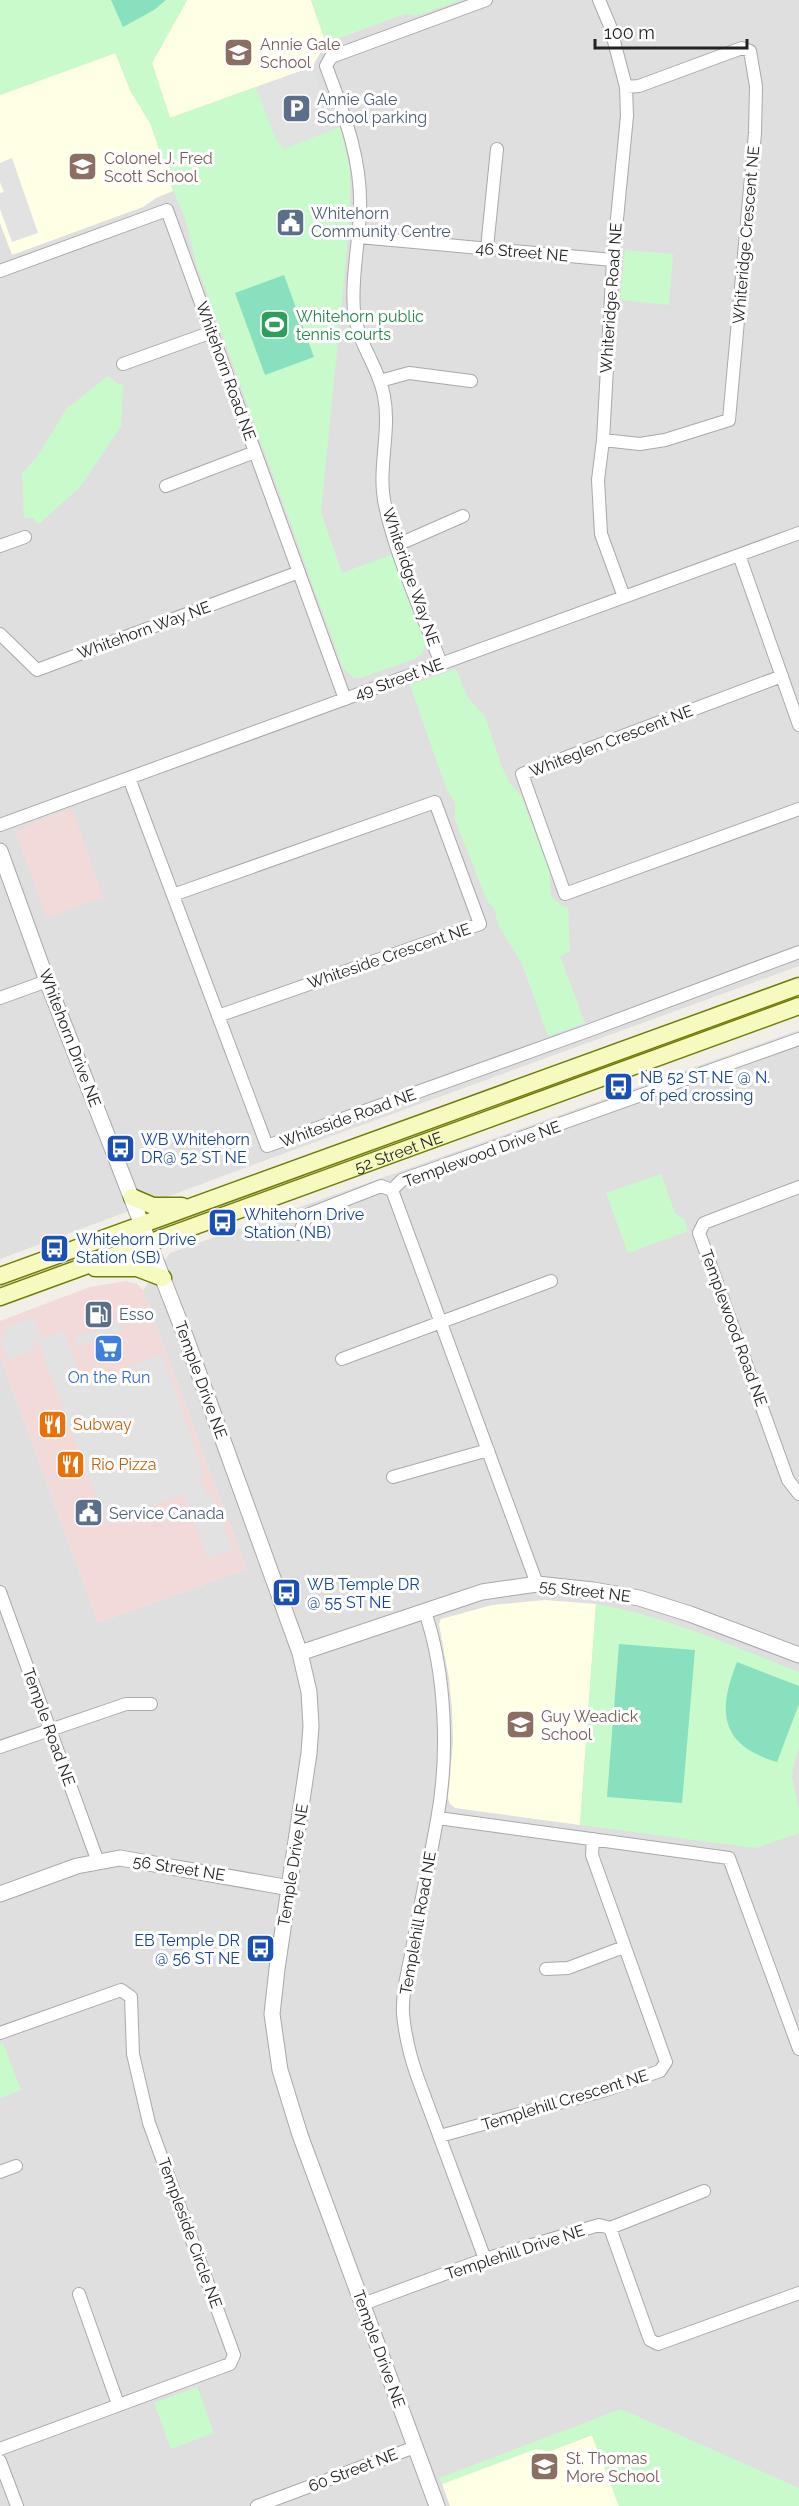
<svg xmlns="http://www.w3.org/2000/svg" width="799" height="2506" font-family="Raleway,sans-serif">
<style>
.residential{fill:#e0dfdf}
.commercial{fill:#f2dad9}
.education{fill:#ffffe5}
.park{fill:#c8facc}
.pitch{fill:#88e0be}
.parking{fill:#e2e2e2}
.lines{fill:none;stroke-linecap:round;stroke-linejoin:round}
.minor-casing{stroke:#a9a9a9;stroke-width:14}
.tertiary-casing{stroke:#a9a9a9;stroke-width:17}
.secondary-casing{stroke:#707d05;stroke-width:19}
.minor{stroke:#fff;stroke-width:12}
.tertiary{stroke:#fff;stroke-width:15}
.secondary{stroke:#f7fabf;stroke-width:16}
.labels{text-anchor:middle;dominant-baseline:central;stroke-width:6;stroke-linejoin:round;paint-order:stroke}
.education-label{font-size:16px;fill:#785e54;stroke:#fff;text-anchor:start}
.service-label{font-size:16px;fill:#4e5e75;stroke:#fff;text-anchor:start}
.street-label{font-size:16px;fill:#222;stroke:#fff}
.leisure-label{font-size:16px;fill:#27864d;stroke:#fff;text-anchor:start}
.transit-label{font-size:16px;fill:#164399;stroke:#fff;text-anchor:start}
.shop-label{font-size:16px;fill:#366cbe;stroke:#fff}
.food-label{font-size:16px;fill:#c56008;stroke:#fff;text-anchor:start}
</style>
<rect width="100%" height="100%" fill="#f2efe9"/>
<path class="residential" d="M0,0h799v966l-503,183 -296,110z
M799,1030v1476h-799v-1151l98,268 148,-54 -103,-279 27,-37z"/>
<path class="commercial" d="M72,808l31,89 -56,21 -32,-86 24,-12z
M126,1281l11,3 6,6 103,279 -148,54 -98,-268v-34l90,-34z"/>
<path class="education" d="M187,0h124l15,43 -14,24 -142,51 -18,-55z
M115,52l15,38 21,35 22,66 -17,7 -13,9 -131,48 -12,-32v-128z
M545,1600l51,4 -16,221 -125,-17 -5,-4 -2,-6 5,-56 -1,-33 -3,-30 -10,-55 2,-5 51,-14z
M592,2435l27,71h-169l-8,-22 93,-35 15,2z"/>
<path class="park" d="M0,0h187l-35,63 18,55 86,-31 20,52 8,9 56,-21 10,43v48l-29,294 21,61 51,-19 33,89 -4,10 -5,5 -56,20h-7l-11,-10 -147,-405 -12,-48 -8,-17 -25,-73 -21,-35 -14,-37 -116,42z
M311,0h149l-44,16 -11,-2 -79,29z
M625,250l48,4 -4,51 -49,-5z
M108,376l10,8h5l-2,42 -41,61 -41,37 -6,-6h-9l-2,-45 15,-16 30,-49z
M456,669l12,29 17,18 17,51 7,15 12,14 28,74 2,26 6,6 11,6 2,43 -10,5 25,67 -37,13 -26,-72 -25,-41 -2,-14 -8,-8 -32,-81v-17l-9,-15 -36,-103z
M661,1174l14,39 10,7 3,11 -60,22 -22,-60z
M596,1604c70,12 137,42 203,68v77l-6,18 -1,11 7,31v24l-43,15 -176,-23z
M3,2043l18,47 -21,8v-53z
M197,2387l17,46 -43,16 -17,-46z
M621,2409l178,79v18h-180l-27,-71 -42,16 -15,-2 -93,35 -3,-6z"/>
<path class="pitch" d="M111,0h55l-12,10 -31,17z
M284,275l30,82 -49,18 -30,-82z
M619,1644l76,6 -13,153 -75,-6z
M737,1662l62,24v18l-22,58c-57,-17 -60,-50 -40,-100z"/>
<path class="parking" d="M312,67l23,62 -51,20 -8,-10 -20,-52z
M12,158l26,75 -26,9 -12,-33v-16l4,-1 -4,-10v-19z
M34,1317l8,22 22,-9 13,36 -6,3 7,18 84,-33 43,121 -5,2 7,20 5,-2 21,55 -25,9 -25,-65 -77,30 -69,-185 -4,1 3,9 -29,11 -7,-22 7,-2 -3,-8z
M121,1321l3,8 -47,18 -3,-9z"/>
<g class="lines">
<defs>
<path id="minor" d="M599,0l11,26 16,61 1,29 -14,144 -10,180 -5,40 3,54 23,63
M359,237l254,23
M487,248l10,-99
M0,271l167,-61 178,489
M123,364l89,-32
M380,381l29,-8 62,8
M603,440l37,4 25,-4 64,-20 26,-287 1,-47 -6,-35 -8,-3 -103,38 -13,1
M166,486l89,-34
M397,545l66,-29
M0,546l25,-9
M739,555l60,170
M0,634l37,36 262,-98
M441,664c-18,-50 -46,-109 -56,-159 -8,-36 6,-73 -1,-109 -6,-32 -26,-50 -30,-85 -3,-33 5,-67 6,-100 2,-52 -16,-97 -34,-145l5,-9 155,-57
M782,676l-260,98 43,120 234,-85
M129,778l138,368 326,-117 206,-77
M0,825l799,-292
M173,895l262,-93 45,122 -262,92
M0,998l47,-17
M799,1187l-95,36 -5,10 89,247 11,14
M392,1190l10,-10 397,-141
M392,1190l145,394
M299,1234l8,-19 74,-29 11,4
M342,1359l209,-78
M393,1477l95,-27
M0,1592l98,270
M425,1612c21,61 24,144 12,208 -8,45 -18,90 -26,135 -4,19 -9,39 -8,59 2,21 7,42 14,62l68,183
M0,1747l126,-43h25
M438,1818l291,40 70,191
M546,1969l22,-1 56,-21
M0,2033l121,-43 10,7 2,57 16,69 85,232 -4,9 -230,85
M440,2136l166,-46 54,-19 6,-9 -74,-207 1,-16
M0,2172l16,-6
M610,2228l94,-37
M79,2294l39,110
M363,2304l122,-45 114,-34 11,3 40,112 8,4 141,-51
M0,2461l17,45
M257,2506l158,-59"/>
<path id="tertiary" d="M0,851l47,130 139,357 114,315 9,39 2,34 -2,27 -32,216 -5,45 8,56 20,65 137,371
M300,1653l182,-61 55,-8 56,6 46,8 51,16 109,41
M0,1894l77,-28 43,-8 170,30"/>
<g id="secondary">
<path d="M132,1197l21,9h29"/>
<path d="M95,1268h42l26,10"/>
<path d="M0,1276l799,-290"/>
<path id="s1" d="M0,1297l799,-291"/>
</g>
</defs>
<use href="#minor" class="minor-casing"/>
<use href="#tertiary" class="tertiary-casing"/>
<use href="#secondary" class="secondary-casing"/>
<use href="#minor" class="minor"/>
<use href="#tertiary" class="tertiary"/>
<use href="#secondary" class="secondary"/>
</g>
<defs>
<symbol id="school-square" viewBox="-11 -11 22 22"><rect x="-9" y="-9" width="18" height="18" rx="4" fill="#8d6e63" stroke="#fff"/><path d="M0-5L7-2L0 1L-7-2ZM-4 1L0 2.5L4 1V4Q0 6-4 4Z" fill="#fff"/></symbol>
<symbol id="parking-square" viewBox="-11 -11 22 22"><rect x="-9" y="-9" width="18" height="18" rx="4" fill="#5c6f8a" stroke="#fff"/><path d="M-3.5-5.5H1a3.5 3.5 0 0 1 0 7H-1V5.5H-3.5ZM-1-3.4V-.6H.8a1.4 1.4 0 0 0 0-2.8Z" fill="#fff"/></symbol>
<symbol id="civic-square" viewBox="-11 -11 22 22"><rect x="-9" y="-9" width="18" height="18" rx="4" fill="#5c6f8a" stroke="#fff"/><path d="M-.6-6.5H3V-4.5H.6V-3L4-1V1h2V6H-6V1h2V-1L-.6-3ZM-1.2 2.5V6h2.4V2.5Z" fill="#fff"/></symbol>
<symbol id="stadium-square" viewBox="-11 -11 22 22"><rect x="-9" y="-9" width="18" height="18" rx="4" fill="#2e9e5b" stroke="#fff"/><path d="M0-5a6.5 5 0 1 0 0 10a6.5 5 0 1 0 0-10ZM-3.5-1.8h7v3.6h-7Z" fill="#fff"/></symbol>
<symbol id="bus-square" viewBox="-11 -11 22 22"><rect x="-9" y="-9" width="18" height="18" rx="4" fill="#1a4fb4" stroke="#fff"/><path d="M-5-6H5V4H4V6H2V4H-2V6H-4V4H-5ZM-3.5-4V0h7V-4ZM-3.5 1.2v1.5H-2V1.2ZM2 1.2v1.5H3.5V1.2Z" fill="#fff"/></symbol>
<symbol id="fuel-square" viewBox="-11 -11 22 22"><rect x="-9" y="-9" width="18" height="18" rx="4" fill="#5c6f8a" stroke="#fff"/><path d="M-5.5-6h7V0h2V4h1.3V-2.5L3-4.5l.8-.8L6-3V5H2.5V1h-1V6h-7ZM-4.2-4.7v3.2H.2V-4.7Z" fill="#fff"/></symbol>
<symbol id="supermarket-square" viewBox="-11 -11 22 22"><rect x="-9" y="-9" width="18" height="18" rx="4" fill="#3f7fe0" stroke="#fff"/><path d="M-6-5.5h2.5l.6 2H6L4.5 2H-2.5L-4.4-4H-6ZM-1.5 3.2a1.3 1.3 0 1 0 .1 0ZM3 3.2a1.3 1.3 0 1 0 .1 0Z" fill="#fff"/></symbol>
<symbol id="restaurant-square" viewBox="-11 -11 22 22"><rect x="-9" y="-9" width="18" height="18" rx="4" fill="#e8710a" stroke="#fff"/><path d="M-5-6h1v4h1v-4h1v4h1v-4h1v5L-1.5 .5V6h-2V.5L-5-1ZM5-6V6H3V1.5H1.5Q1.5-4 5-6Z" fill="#fff"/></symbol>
</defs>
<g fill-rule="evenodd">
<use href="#school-square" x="222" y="36" width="33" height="33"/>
<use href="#parking-square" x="280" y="92" width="33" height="33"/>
<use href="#school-square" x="66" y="150" width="33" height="33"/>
<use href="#civic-square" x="274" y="206" width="33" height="33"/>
<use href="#stadium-square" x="258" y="308" width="33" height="33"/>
<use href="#bus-square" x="602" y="1070" width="33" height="33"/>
<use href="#bus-square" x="104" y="1132" width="33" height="33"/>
<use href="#bus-square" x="206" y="1206" width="33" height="33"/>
<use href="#bus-square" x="38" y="1232" width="33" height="33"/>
<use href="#fuel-square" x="82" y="1298" width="33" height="33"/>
<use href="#supermarket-square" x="92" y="1332" width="33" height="33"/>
<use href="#restaurant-square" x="36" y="1408" width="33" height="33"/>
<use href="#restaurant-square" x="54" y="1448" width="33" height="33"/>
<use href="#civic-square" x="72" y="1496" width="33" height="33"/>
<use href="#bus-square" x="270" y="1576" width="33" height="33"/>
<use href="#school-square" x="504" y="1708" width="33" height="33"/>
<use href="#bus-square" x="244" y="1932" width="33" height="33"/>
<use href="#school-square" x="528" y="2450" width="33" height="33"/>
</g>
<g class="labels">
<g class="education-label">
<text x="260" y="44">Annie Gale<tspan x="260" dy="18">School</tspan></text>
<text x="104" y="158">Colonel J. Fred<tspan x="104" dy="18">Scott School</tspan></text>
<text x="541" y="1716">Guy Weadick<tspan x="541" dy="18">School</tspan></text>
<text x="566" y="2458">St. Thomas<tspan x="566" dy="18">More School</tspan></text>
</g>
<g class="service-label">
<text x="317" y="99">Annie Gale<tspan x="317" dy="18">School parking</tspan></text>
<text x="311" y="213">Whitehorn<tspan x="311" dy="18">Community Centre</tspan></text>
<text x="119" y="1314">Esso</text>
<text x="109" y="1513">Service Canada</text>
</g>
<g class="street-label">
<text transform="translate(746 235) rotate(-85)">Whiteridge Crescent NE</text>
<text transform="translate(522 252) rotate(5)">46 Street NE</text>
<text transform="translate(611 298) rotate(-86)">Whiteridge Road NE</text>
<text transform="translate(226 371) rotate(70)">Whitehorn Road NE</text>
<text transform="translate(411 577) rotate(71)">Whiteridge Way NE</text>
<text transform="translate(144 630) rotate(-20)">Whitehorn Way NE</text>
<text transform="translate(399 679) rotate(-20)">49 Street NE</text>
<text transform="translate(611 741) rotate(-21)">Whiteglen Crescent NE</text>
<text transform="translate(389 956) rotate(-19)">Whiteside Crescent NE</text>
<text transform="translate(70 1038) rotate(69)">Whitehorn Drive NE</text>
<text transform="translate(348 1118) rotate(-20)">Whiteside Road NE</text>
<text stroke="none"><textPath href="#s1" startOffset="424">52 Street NE</textPath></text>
<text transform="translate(482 1154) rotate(-20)">Templewood Drive NE</text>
<text transform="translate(734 1328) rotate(70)">Templewood Road NE</text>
<text transform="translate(201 1380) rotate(70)">Temple Drive NE</text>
<text transform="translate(585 1591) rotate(7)">55 Street NE</text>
<text transform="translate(49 1727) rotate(70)">Temple Road NE</text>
<text transform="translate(293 1865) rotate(-81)">Temple Drive NE</text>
<text transform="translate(179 1868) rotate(9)">56 Street NE</text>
<text transform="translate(418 1923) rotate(-80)">Templehill Road NE</text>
<text transform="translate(565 2100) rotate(-17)">Templehill Crescent NE</text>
<text transform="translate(190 2233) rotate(70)">Templeside Circle NE</text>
<text transform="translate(515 2252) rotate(-18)">Templehill Drive NE</text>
<text transform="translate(379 2349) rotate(70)">Temple Drive NE</text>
<text transform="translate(353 2470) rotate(-21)">60 Street NE</text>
</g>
<g class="leisure-label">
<text x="296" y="316">Whitehorn public<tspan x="296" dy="18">tennis courts</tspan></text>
</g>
<g class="transit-label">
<text x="640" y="1077">NB 52 ST NE @ N.<tspan x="640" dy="18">of ped crossing</tspan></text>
<text x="141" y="1139">WB Whitehorn<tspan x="141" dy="18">DR@ 52 ST NE</tspan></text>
<text x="244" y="1214">Whitehorn Drive<tspan x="244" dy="18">Station (NB)</tspan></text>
<text x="76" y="1239">Whitehorn Drive<tspan x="76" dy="18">Station (SB)</tspan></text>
<text x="307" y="1584">WB Temple DR<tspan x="307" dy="18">@ 55 ST NE</tspan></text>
<text x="240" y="1940" text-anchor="end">EB Temple DR<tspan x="240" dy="18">@ 56 ST NE</tspan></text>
</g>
<g class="shop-label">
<text x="109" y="1377">On the Run</text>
</g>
<g class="food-label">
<text x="73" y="1424">Subway</text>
<text x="91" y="1464">Rio Pizza</text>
</g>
</g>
<path d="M595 39v9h152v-9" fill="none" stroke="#222222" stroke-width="3"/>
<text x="604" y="39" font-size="18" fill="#222222" stroke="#ffffff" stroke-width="4.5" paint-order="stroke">100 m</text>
</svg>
